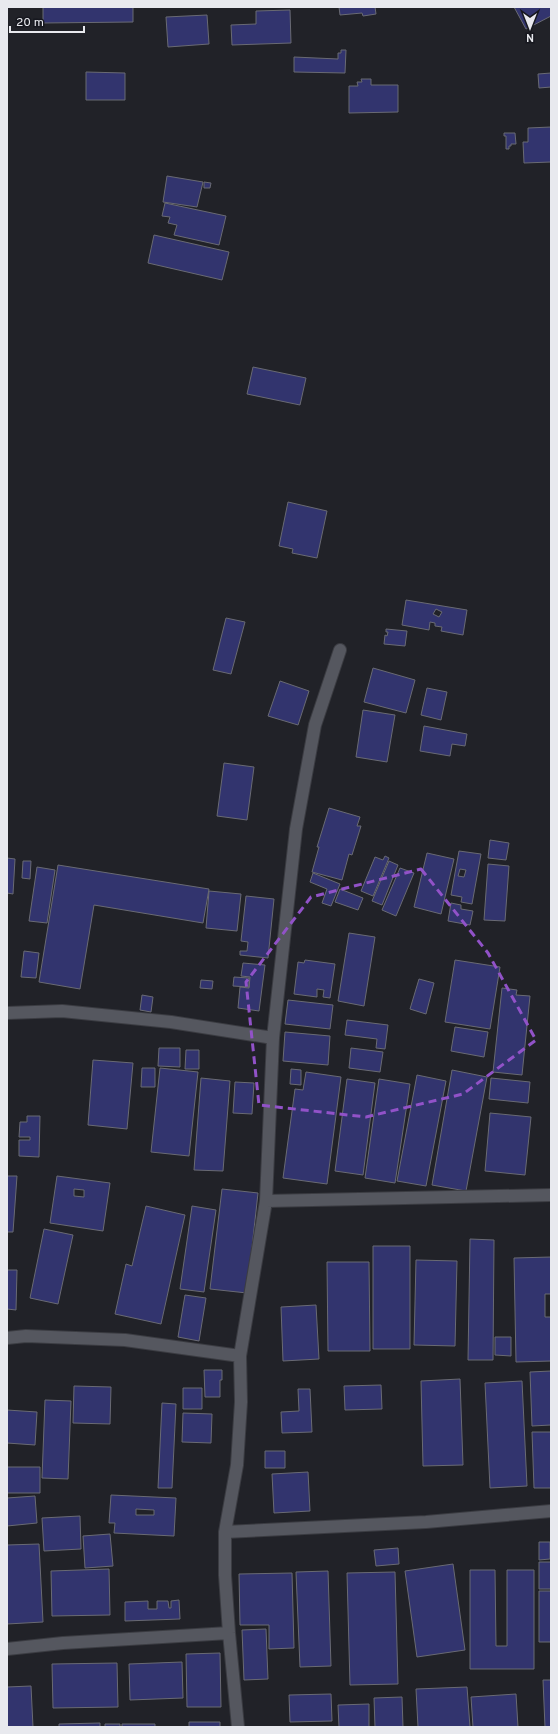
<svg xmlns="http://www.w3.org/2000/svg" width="558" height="1734" font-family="Overpass,sans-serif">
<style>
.building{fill:#32346e;stroke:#696a73;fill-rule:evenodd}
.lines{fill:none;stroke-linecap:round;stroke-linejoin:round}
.minor-casing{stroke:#3b3c42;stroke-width:14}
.minor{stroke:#55575f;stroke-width:12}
.marked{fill:none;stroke:#9152c8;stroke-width:3;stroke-dasharray:8 5;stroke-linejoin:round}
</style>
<rect width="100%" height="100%" fill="#212228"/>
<path class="building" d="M43,7h90v15l-90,1z
M339,7h36l1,7 -13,2 -1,-3 -22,2z
M514,7h37v9l-25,13z
M290,10l1,33 -59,2 -1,-20 25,-1v-13z
M207,15l2,29 -41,3 -2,-30z
M341,50h5l-1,23 -51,-1v-15l44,2v-6h3z
M86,72l39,1v27h-39z
M551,73v14l-12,1 -1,-14z
M361,79h10v6h27v27l-49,1v-27h9l-1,-4h5z
M551,127v35l-27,1 -1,-21h5v-14z
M504,133h11l1,11h-5v2h-2v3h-3v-13h-2z
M167,176l36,6 -6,25 -34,-5z
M204,182l7,1 -1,5h-6z
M165,203l61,13 -7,29 -45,-10 3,-10 -9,-2 2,-6 -8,-1z
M154,235l75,17 -7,28 -74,-17z
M253,367l53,11 -6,27 -53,-11z
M288,502l39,9 -10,47 -25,-5 1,-4 -14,-3z
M406,600l61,10 -4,25 -22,-4 1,-4 -7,-1v-3l-5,-1 -1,8 -27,-5zM436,609l6,3 -3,5 -6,-3z
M226,618l19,4 -14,52 -18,-4z
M386,629l21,2 -2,15 -21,-2 1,-9 2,1 1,-4h-2z
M373,668l42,12 -9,33 -42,-11z
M280,681l29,10 -11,34 -30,-9z
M427,688l20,4 -6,28 -20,-5z
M363,710l32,5 -8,47 -31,-5z
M424,726l43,8 -2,12 -13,-2 -2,12 -30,-5z
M224,763l30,4 -7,53 -30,-4z
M329,808l31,9 -3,9h4l-9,29 -3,-1 -7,26 -30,-8 7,-25h-2z
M490,840l19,3 -3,17 -18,-2z
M459,851l22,3 -9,50 -11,-2 1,-5 -11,-2zM460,869l6,1 -2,7 -6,-1z
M427,853l27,6 -13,55 -27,-7z
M385,856l4,2 -16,38 -12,-5 14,-34 8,3z
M7,858l8,1 -2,35 -6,-1z
M23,861h8l-1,18 -8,-1z
M389,861l9,4 -16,40 -10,-4z
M488,864l21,2 -4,55 -21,-1z
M58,865l151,24 -6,34 -109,-18 -14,84 -41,-7z
M37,867l18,3 -8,53 -18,-2z
M400,868l14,5 -18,43 -14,-6z
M313,873l27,11 -9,22 -9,-3 5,-14 -17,-7z
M340,889l23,9 -5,12 -23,-8z
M209,891l32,3 -4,37 -31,-3z
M246,896l28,3 -6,59 -28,-3v-4h7l1,-9 -7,-1z
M451,903l10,2v4l12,2 -3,14 -22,-4z
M349,933l26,4 -11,69 -26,-5z
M24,951l15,2 -3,25 -15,-1z
M305,960l30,4 -5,34 -7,-1 1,-7 -7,-1v8l-23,-3 4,-32 6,1z
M455,960l45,7 -10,62 -45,-7z
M243,963l22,2 -6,46 -21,-3 2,-21 9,1 1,-11 -9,-1z
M234,977l15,1v9l-16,-1z
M419,979l15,4 -8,31 -16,-5z
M201,980l12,1 -1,8 -12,-1z
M502,988l15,2 -1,5 14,1 -8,79 -29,-3z
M142,995l11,2 -2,15 -11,-2z
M288,1000l45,5 -3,24 -45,-5z
M347,1020l41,5 -3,24 -9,-1 1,-9 -32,-4z
M455,1027l33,5 -4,25 -33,-6z
M285,1032l45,4 -2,29 -45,-4z
M159,1048h21v19l-22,-1z
M351,1048l32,4 -3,20 -31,-4z
M186,1050h13v19h-14z
M93,1060l40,3 -6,66 -39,-4z
M142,1068h13v19h-14z
M160,1068l38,4 -9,84 -38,-4z
M291,1069l10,1v15l-11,-1z
M452,1070l35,7 -21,114 -34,-6z
M306,1072l35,5 -14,107 -44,-6 12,-89 8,1z
M417,1075l29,6 -20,105 -29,-5z
M201,1078l29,3 -7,90 -29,-1z
M491,1078l39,4 -2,21 -39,-4z
M347,1079l28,4 -12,92 -28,-4z
M379,1079l31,5 -15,99 -30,-5z
M235,1082l19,1 -2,31 -19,-1z
M490,1113l41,4 -6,58 -40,-4z
M27,1116h13l-1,41 -20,-1v-16h11v-3h-11l1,-15h7z
M7,1176h10l-4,56h-6z
M57,1176l53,7 -7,48 -53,-8zM74,1189l10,1v7l-10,-1z
M222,1189l36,4 -11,100 -37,-4z
M146,1206l39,9 -24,109 -46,-10 11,-50 6,2z
M192,1206l24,4 -12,82 -24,-3z
M44,1229l29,6 -15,69 -28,-6z
M470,1239l24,1 -1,120h-25z
M373,1246h37v103h-37z
M551,1257v37h-6v23h6v44l-35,1 -2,-104z
M416,1260l41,1 -2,85 -41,-1z
M327,1262h42l1,89h-42z
M7,1270h10l-1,40 -9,-1z
M185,1295l21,3 -7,43 -21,-4z
M316,1305l3,54 -36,2 -2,-54z
M495,1337h16v19l-16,-1z
M204,1370h18v10h-2v17h-15z
M551,1371v54l-19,1 -2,-54z
M460,1379l3,86 -40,1 -2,-85z
M522,1381l5,105 -37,2 -5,-105z
M381,1385l1,24 -37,1 -1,-24z
M74,1386l37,1 -1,37 -37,-1z
M183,1388h19v21h-19z
M298,1389h12l2,43 -30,1 -1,-21 18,-1z
M45,1400l26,1 -3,78 -26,-1z
M162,1403l14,1 -4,84h-14z
M7,1410l30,2 -2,33 -28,-2z
M183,1413l29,1 -1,29 -29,-1z
M532,1432h19v56h-17z
M265,1451h20v17h-20z
M7,1467h33v26h-33z
M308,1472l2,39 -36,2 -2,-39z
M111,1495l65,3 -2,38 -60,-3 1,-10h-6zM136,1509l18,1v5h-18z
M35,1496l2,27 -30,3v-28z
M80,1516l1,33 -37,2 -2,-33z
M110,1534l3,32 -28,2 -2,-32z
M539,1542h11v17l-11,1z
M39,1544l4,78 -36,2v-79z
M398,1548l1,16 -23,2 -2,-16z
M539,1562h12v27h-12z
M453,1564l12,86 -48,7 -12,-86z
M109,1569l1,46 -58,1 -1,-45z
M470,1570h25l1,76h11v-76h27v99h-64z
M328,1571l3,95 -31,1 -4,-95z
M395,1572l3,112 -48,1 -3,-112z
M292,1573l2,75 -25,1v-24h-29l-1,-51z
M539,1591h12v51h-12z
M179,1600l1,19 -55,2v-19l23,-1v8h9v-8h11l1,7h2v-7z
M266,1629l2,50 -24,1 -2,-50z
M220,1653l1,54h-34l-1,-53z
M182,1662l1,36 -53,2 -1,-36z
M117,1663l1,44 -65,1 -1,-44z
M543,1680h8v47h-6z
M31,1686l2,41h-26v-40z
M467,1687l3,40h-52l-2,-38z
M331,1694l1,27 -42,1 -1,-27z
M516,1694l2,33h-45l-2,-30z
M402,1697l1,30h-28l-1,-29z
M369,1704v23h-30l-1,-22z
M189,1722h31v5h-31z
M100,1723v4h-41v-3z
M105,1724h15v3h-15z
M122,1724h33v3h-33z"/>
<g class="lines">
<defs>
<path id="minor" d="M7,1013l55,-2 109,11 102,16
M266,1201l285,-6
M7,1338l19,-2 99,4 115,16
M225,1532l201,-10 125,-11
M7,1649l56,-6 166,-10
M238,1727l-9,-94 -4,-58v-43l12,-67 4,-63 -1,-46 26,-155 7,-163 23,-209 19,-104 25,-75"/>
</defs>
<use href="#minor" class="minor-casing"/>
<use href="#minor" class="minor"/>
</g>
<path class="marked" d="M421,869l67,84 48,87 -73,54 -97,23 -107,-12 -13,-123 65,-85z"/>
<rect width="558" height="1734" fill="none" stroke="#e8e9ee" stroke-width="16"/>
<g transform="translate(530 28) rotate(180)" stroke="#17181f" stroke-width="3" paint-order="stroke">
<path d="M0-3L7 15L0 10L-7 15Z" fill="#e8e9ee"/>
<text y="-6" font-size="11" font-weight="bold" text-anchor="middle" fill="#e8e9ee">N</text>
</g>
<path d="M10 26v6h74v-6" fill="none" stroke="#e8e9ee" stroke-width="2"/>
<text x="16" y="26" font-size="12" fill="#e8e9ee" stroke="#17181f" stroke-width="3" paint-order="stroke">20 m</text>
</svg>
